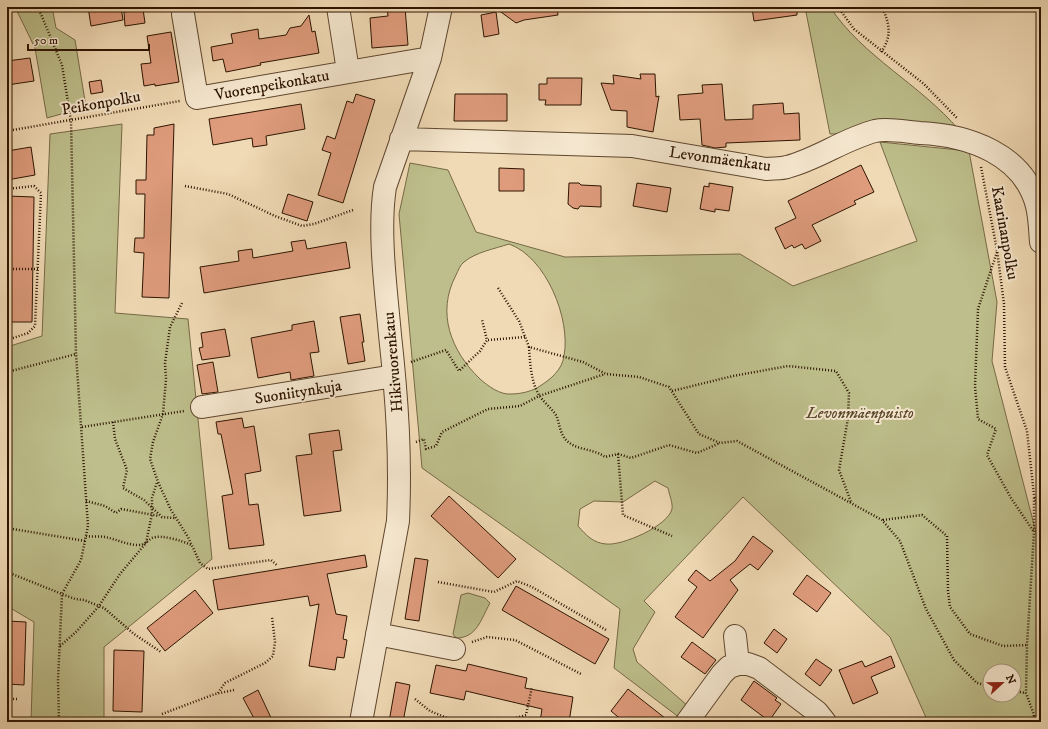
<svg xmlns="http://www.w3.org/2000/svg" width="1048" height="729" font-family="'IM FELL DW Pica',serif">
<style>
.green{fill:#bdbe8b;stroke:#766946;fill-rule:evenodd}
.building{fill:#df9c7d;stroke:#2e1400}
.lines{fill:none;stroke-linecap:round;stroke-linejoin:round}
.minor-casing{stroke:#5e462d;stroke-width:24}
.path{stroke:#2e1400;stroke-width:2.5;stroke-dasharray:1 2;stroke-linecap:butt}
.minor{stroke:#f5e7cf;stroke-width:22}
.labels{text-anchor:middle;dominant-baseline:central;stroke-width:4;stroke-linejoin:round;paint-order:stroke}
.street-label{font-size:16px;fill:#2e1400;stroke:#f5e7cf}
.park-label{font-size:16px;font-style:italic;fill:#59472a;stroke:#f5e7cf}
</style>
<rect width="100%" height="100%" fill="#f0dab5"/>
<filter id="stains"><feTurbulence type="fractalNoise" baseFrequency=".005" numOctaves="4"/><feColorMatrix values="0 0 0 0 .2 0 0 0 0 .09 0 0 0 0 .02 0 0 0 .5 -.17"/></filter>
<radialGradient id="worn" r=".72"><stop offset=".6" stop-color="#630" stop-opacity="0"/><stop offset="1" stop-color="#630" stop-opacity=".3"/></radialGradient>
<path class="green" d="M15,7h37l4,21 19,12 11,67 -39,11 -12,-70z
M805,7h25c33,50 90,77 129,123l-129,4z
M122,124l-7,189 73,6 24,240 -108,88v75h-73l3,-100 -27,-16v-259l35,-11 8,-202z
M880,142l89,9 28,151 -5,59 49,191v170h-113l-38,-85 -147,-140 -99,104 11,11 -22,37 4,13 51,44 -8,12 -66,-50 6,-59 -198,-141 -23,-254 11,-51 38,7 28,62 89,25 175,-3 53,32 124,-45zM509,244c37,13 62,75 55,112 -2,14 -13,23 -24,30 -7,5 -19,8 -29,8 -11,1 -23,-8 -31,-15 -29,-28 -44,-66 -24,-104 2,-4 4,-10 8,-13 12,-10 30,-13 45,-18zM655,481l13,7c1,6 5,15 4,21 -4,17 -50,37 -66,35 -13,-1 -20,-9 -28,-18l2,-17 14,-8 29,1zM990,671h24v24h-24z
M468,593l17,5 5,5c-9,16 -13,35 -34,35l-3,-4 8,-39z"/>
<path class="building" d="M88,7h33l2,13 -32,6z
M387,7h18l3,38 -36,3 -2,-30 18,-2z
M494,7h63l1,8 -34,5 -8,3z
M759,7h38v8l-43,6 -2,-13z
M143,9l2,14 -20,3 -1,-14z
M496,12l3,22 -15,3 -3,-22z
M309,15l3,17 3,-1 4,22 -59,10 1,2 -35,7 -3,-13 -10,2 -2,-14 22,-4 -2,-9 27,-5 1,10 27,-4 4,-7 11,-2z
M171,32l8,50 -24,4v-2l-11,2 -3,-22 10,-1 -4,-27z
M30,58l4,23 -27,4v-24z
M640,74h15l1,23 3,-1 -6,36 -26,-5v-16l-16,-1 -10,-27 13,1 -1,-9 28,4z
M547,78h35l-1,27h-36l1,-5h-7v-16h8z
M101,80l2,12 -12,2 -2,-12z
M722,84l3,36 28,-1v-14l30,-2 1,11 15,-1 1,27 -74,3v4l-11,1 -13,-3 -2,-26 -20,1 -2,-25 25,-2 -1,-8z
M356,94l19,6 -32,103 -25,-8 13,-42 -9,-3 5,-14 8,3 12,-38 6,2z
M455,94h52v27h-53z
M301,104l4,25 -39,7 1,9 -14,2 -1,-9 -39,7 -4,-26z
M174,124l-5,174 -27,-1 2,-44 -10,-1 1,-14h9l1,-44h-9v-14h10l1,-45h7v-7z
M31,147l4,28 -28,5v-29z
M861,165l13,27 -20,9 2,3 -44,21 9,16 -16,8 -3,-5 -8,4 -2,-3 -7,4 -10,-21 21,-10 -8,-17z
M499,168l25,1v22h-25z
M569,183h10l2,2 20,1v21l-21,-1 -2,3 -5,-1 -5,-4z
M637,183l34,5 -4,24 -34,-6z
M709,183l24,4 -4,24 -14,-2v3l-15,-3 4,-23 5,1z
M288,194l25,8 -6,19 -25,-8z
M7,196l27,1 -2,125h-25z
M305,240l2,9 39,-7 4,26 -146,25 -4,-26 39,-6 -1,-10 14,-2 1,9 40,-7 -2,-9z
M360,314l4,28h-2l3,19 -17,3 -8,-47z
M314,321l5,31 -9,1 4,23 -23,4 -1,-8 -32,6 -7,-40 41,-8v-5z
M225,329l5,27 -28,4 -3,-12 4,-1 -2,-14z
M213,362l5,30 -16,2 -5,-29z
M242,418l2,10 10,-2 7,45 -16,3 4,31 9,-1 6,41 -35,4 -7,-53 11,-2 -12,-60h-3l-2,-12z
M339,430l3,20 -9,1 8,60 -37,5 -8,-60 16,-2 -3,-20z
M449,496l67,63 -18,19 -67,-62z
M753,536l20,15 -15,19 -8,-6 -20,16 8,10 -35,48 -28,-21 22,-30 -9,-7 8,-10 14,11 25,-20z
M365,555l2,12 -40,7 9,40 11,2 -4,23 4,1 -3,18 -7,-1 -2,13 -26,-4 10,-62 -9,2 -2,-10 -90,14 -5,-30z
M415,558l13,2 -9,61 -14,-2z
M807,575l24,18 -14,19 -24,-18z
M516,586l93,53 -14,25 -93,-54z
M195,590l18,23 -48,38 -18,-23z
M7,621l19,1 -2,63 -17,-1z
M774,629l13,10 -10,14 -13,-10z
M692,642l24,18 -11,14 -24,-17z
M114,650l30,1 -2,61 -29,-1z
M891,656l4,11 -24,10 7,16 -25,11 -14,-34 23,-9 3,6z
M816,659l16,11 -12,16 -15,-12z
M468,664l59,14 -2,10 48,9 -4,25h-29l2,-13 -76,-18 -2,9 -34,-7 6,-28 30,6z
M754,681l23,17 -2,2 6,4 -12,17 -28,-21z
M396,682l14,3 -7,37h-14z
M628,689l42,33h-46l-13,-11z
M258,690l15,32h-17l-13,-24z"/>
<g class="lines">
<defs>
<path id="minor" d="M338,7l10,64
M183,14l14,84 233,-40
M401,139l231,7 134,23c7,-1 15,0 21,-2 31,-8 57,-28 88,-36 13,-3 31,1 45,2 48,2 104,21 117,73 3,12 3,25 4,36
M202,407l192,-31
M377,634l77,15
M738,664h10l11,4 58,44 8,10
M361,722l37,-201c3,-65 -1,-122 -8,-186 -4,-45 -12,-104 -5,-148l45,-129 11,-51
M687,722l35,-48 7,-7 9,-3 -3,-28"/>
</defs>
<use href="#minor" class="minor-casing"/>
<path class="path" d="M38,7l24,58 9,56 5,233 12,172 -7,34 -19,34 -4,86 1,42
M838,7l16,22 70,55 33,34
M881,52c11,-15 9,-28 1,-45
M7,131l173,-30
M981,167l16,83 7,54 1,63 22,64 7,64 7,24
M185,186l43,8 47,22 27,10 12,-2 39,-14
M7,189l27,-3 7,7 -6,133 -7,7 -21,7
M997,252l-19,57 -3,77 3,33 18,10 -9,26 24,43 23,34
M7,269h31
M498,288l21,33 10,26 54,15 23,12 33,3 30,10 30,47 21,9 17,-2 145,79 18,21 26,68 28,51 23,23 13,3
M182,303l-12,24 -5,36 1,16 -3,35 -10,28 -3,17 8,23 13,28 17,27 12,26 8,6 63,-9 7,6
M488,340l37,-3
M529,347c1,16 2,35 10,48 5,8 14,14 18,22 2,7 4,18 9,23 11,11 27,8 39,17l13,-3 5,61 49,21
M411,362l35,-12 13,21 21,-20 7,-11 -5,-20
M7,372l69,-18
M672,391l61,-15 55,-10 48,5 13,22 -1,25 -9,52 12,32
M113,422l2,17 12,31 -4,18 21,12 18,17 13,1
M82,427l102,-16
M416,442l8,-3 2,10 10,-3 6,-14 46,-23 32,-3 19,-10 66,-22
M618,454l13,4 38,-13 28,8 23,-10
M86,501l19,5 11,7 5,-4 38,7
M883,520l39,-5 25,21 1,55 2,16 20,27 33,12 24,-1
M7,528l78,13
M86,536c6,1 13,0 19,1 11,2 22,8 33,8 7,0 9,-4 14,-7 9,-4 31,3 39,7
M7,572l55,22 13,5 9,1 20,8 30,26 27,18
M438,582l56,10 23,-11 15,6 74,43
M472,642l15,-5 28,3 66,34
M60,646l17,-15 22,-25 21,-32 26,-31 6,-29v-16l5,-16
M1014,691l12,2
M218,693l7,-10 40,-20 8,-7 2,-14 -3,-25
M7,699h10
M415,699l15,12 27,11
M162,714l53,-20 19,-4
M1034,716l7,5
M502,722l24,-7 6,-28
M1033,722l1,-7 -8,-22 1,-48 7,-113v-35"/>
<use href="#minor" class="minor"/>
</g>
<g class="labels">
<g class="street-label">
<text transform="translate(272 85) rotate(-10)">Vuorenpeikonkatu</text>
<text transform="translate(101 103) rotate(-10)">Peikonpolku</text>
<text transform="translate(720 159) rotate(8)">Levonmäenkatu</text>
<text transform="translate(1005 233) rotate(80)">Kaarinanpolku</text>
<text transform="translate(393 362) rotate(-95)">Hikivuorenkatu</text>
<text transform="translate(298 392) rotate(-9)">Suoniitynkuja</text>
</g>
<g class="park-label">
<text x="860" y="413">Levonmäenpuisto</text>
</g>
</g>
<rect width="1048" height="729" fill="none" stroke="#f0dab5" stroke-width="24"/>
<rect x="8" y="8" width="1032" height="713" fill="none" stroke="#2e1400" stroke-width="2"/>
<rect x="12" y="12" width="1024" height="705" fill="none" stroke="#2e1400"/>
<g transform="translate(1002 683) rotate(68)"><circle r="19" fill="#f5e7cf" stroke="#a5937c"/>
<path d="M0-3L7 15L0 10L-7 15Z" fill="#8f2418"/>
<text y="-6" font-size="11" font-weight="bold" text-anchor="middle" fill="#2e1400">N</text>
</g>
<path d="M28 44v6h121v-6" fill="none" stroke="#2e1400" stroke-width="2"/>
<text x="34" y="44" font-size="12" fill="#2e1400" stroke="#f5e7cf" stroke-width="3" paint-order="stroke">50 m</text>
<rect width="100%" height="100%" filter="url(#stains)"/>
<rect width="100%" height="100%" fill="url(#worn)"/>
</svg>
